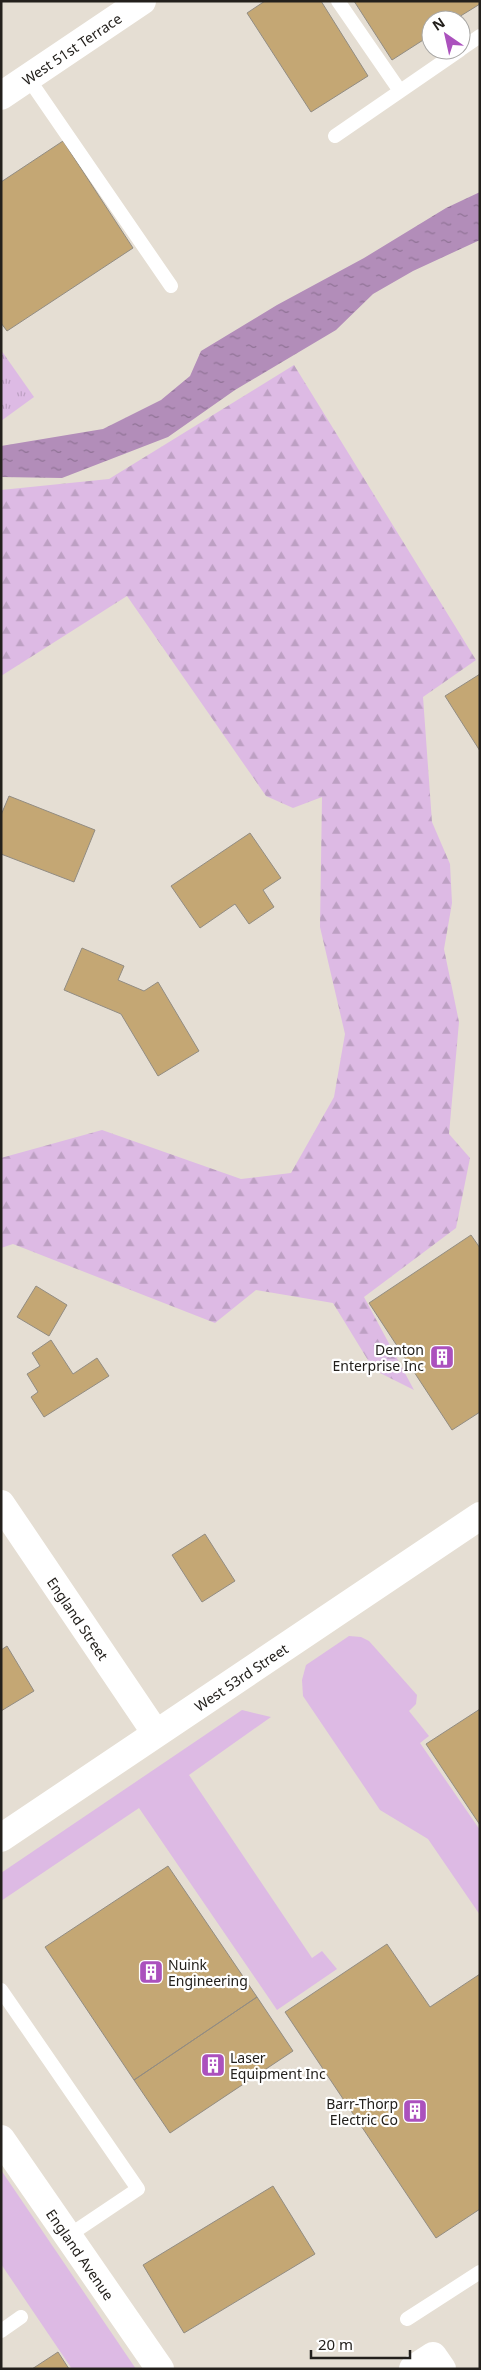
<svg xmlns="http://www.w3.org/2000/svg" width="481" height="2370" font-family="'Noto Sans',sans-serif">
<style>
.green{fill:#ddbae4}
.forest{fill:url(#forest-firs)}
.park{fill:url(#park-tufts)}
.water{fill:url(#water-ripples)}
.building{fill:#c4a774;stroke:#928c82}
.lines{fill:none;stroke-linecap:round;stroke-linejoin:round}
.service{stroke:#fff;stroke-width:14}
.minor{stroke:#fff;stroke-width:28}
.labels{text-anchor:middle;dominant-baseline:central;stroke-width:4.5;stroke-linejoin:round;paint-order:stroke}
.street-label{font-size:14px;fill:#23201c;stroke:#fff}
.poi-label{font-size:14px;fill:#23201c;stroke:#fff;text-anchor:end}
</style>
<defs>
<pattern id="forest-firs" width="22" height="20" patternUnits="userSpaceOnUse" patternTransform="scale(1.25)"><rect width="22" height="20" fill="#ddbae4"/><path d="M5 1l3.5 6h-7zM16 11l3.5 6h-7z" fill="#bda0c3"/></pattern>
<pattern id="park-tufts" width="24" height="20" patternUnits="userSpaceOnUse" patternTransform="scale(1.25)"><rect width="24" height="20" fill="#ddbae4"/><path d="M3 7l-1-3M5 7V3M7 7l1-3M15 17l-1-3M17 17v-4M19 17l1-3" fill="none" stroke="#bda0c3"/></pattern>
<pattern id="water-ripples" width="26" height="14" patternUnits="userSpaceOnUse" patternTransform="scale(1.25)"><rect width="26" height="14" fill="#b28db9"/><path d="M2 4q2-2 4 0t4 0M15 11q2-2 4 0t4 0" fill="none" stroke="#907396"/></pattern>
</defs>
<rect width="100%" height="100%" fill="#e5ded3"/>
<path class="green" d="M349,1636l12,1 8,4 48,54 -1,9 -7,7 20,25 -9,7 60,87v85l-52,-76 -48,-29 -77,-114 -1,-16 4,-15z
M242,1710l29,7 -82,58 123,183 10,-7 15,18 -60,41 -138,-202 -138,93v-28z
M1,2170l135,199h-64l-71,-105z"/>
<path class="forest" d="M294,365l182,295 -53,37 9,125 18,42 2,39 -8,46 15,73 -10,112 21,24 -14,70 -92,69 50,93 -40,-20 -41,-67 -77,-13 -41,33 -202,-79 -12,4v-90l101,-28 139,49 50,-6 43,-76 11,-63 -25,-107 2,-130 -29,11 -27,-12 -139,-200 -126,80v-186l108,-11z"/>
<path class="park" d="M1,350l33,47 -33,24z"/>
<path class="water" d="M480,192v48l-67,31 -40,23 -37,36 -101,60 -67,47 -106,41 -61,-1v-31l102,-17 58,-29 29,-24 11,-25 76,-46 87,-47 82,-50z"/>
<path class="building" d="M265,1h56l47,75 -57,36 -64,-99z
M354,1h126v3l-26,16h-23v15l-39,25z
M63,141l70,107 -126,83 -6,-8v-141z
M480,674v77l-35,-55z
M9,796l86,34 -21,52 -73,-28v-39z
M250,833l31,45 -18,12 11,17 -25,17 -14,-20 -35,24 -29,-42z
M82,948l42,18 -6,14 26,11 14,-9 41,69 -41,25 -37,-62 -57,-24z
M471,1235l9,13v164l-28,18 -83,-127z
M36,1286l31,19 -18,31 -32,-19z
M51,1340l22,34 24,-16 12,18 -65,41 -13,-20 7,-5 -11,-18 13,-8 -8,-13z
M205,1534l30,47 -33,21 -30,-47z
M7,1646l27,45 -33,20v-61z
M480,1709v116l-54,-81z
M168,1866l89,131 -123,83 -89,-133z
M387,1944l43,63 50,-33v235l-44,29 -151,-226z
M257,1997l36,54 -123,82 -36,-53z
M273,2186l42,68 -131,79 -41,-68z
M58,2352l11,17h-37z"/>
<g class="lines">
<path class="service" d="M338,1l62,90
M461,49l19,-13
M28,78l143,208
M335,136l125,-86
M1,1990l137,199 -70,47
M407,2319l73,-47
M1,2331l20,-14"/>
<g class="minor">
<path id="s1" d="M1,96l141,-95"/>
<path id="s2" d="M1,1504l154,228"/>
<path id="s3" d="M1,1838l479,-322"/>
<path id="s4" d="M1,2139l159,230"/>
<path d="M413,2369l20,-13 9,13"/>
</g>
</g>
<defs>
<symbol id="building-square" viewBox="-11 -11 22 22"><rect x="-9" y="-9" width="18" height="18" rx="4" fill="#ab51bd" stroke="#fff"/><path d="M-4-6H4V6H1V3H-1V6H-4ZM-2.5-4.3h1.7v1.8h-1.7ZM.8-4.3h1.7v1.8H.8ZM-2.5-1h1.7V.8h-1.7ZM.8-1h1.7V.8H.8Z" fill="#fff"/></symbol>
</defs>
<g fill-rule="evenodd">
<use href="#building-square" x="428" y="1343" width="28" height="28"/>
<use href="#building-square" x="137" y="1958" width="28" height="28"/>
<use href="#building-square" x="199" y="2051" width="28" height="28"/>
<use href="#building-square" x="401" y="2097" width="28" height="28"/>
</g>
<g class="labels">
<g class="street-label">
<text stroke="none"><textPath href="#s1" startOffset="85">West 51st Terrace</textPath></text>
<text stroke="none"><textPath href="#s2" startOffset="138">England Street</textPath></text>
<text stroke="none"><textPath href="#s3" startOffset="289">West 53rd Street</textPath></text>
<text stroke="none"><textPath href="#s4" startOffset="140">England Avenue</textPath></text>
</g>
<g class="poi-label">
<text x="424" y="1349">Denton<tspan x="424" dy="16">Enterprise Inc</tspan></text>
<text x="168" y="1964" text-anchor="start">Nuink<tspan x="168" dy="16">Engineering</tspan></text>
<text x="230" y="2057" text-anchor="start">Laser<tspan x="230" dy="16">Equipment Inc</tspan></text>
<text x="398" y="2103">Barr-Thorp<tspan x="398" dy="16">Electric Co</tspan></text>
</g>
</g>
<rect width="481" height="2370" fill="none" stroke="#23201c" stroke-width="5"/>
<g transform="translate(446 35) rotate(326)"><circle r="24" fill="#ffffff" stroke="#a7a6a4"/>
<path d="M0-4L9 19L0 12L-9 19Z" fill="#ab51bd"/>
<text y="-8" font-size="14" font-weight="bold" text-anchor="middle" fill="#23201c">N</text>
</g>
<path d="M311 2350v8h99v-8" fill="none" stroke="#23201c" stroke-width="2.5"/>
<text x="318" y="2350" font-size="15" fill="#23201c" stroke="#ffffff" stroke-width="4" paint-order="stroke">20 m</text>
</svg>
